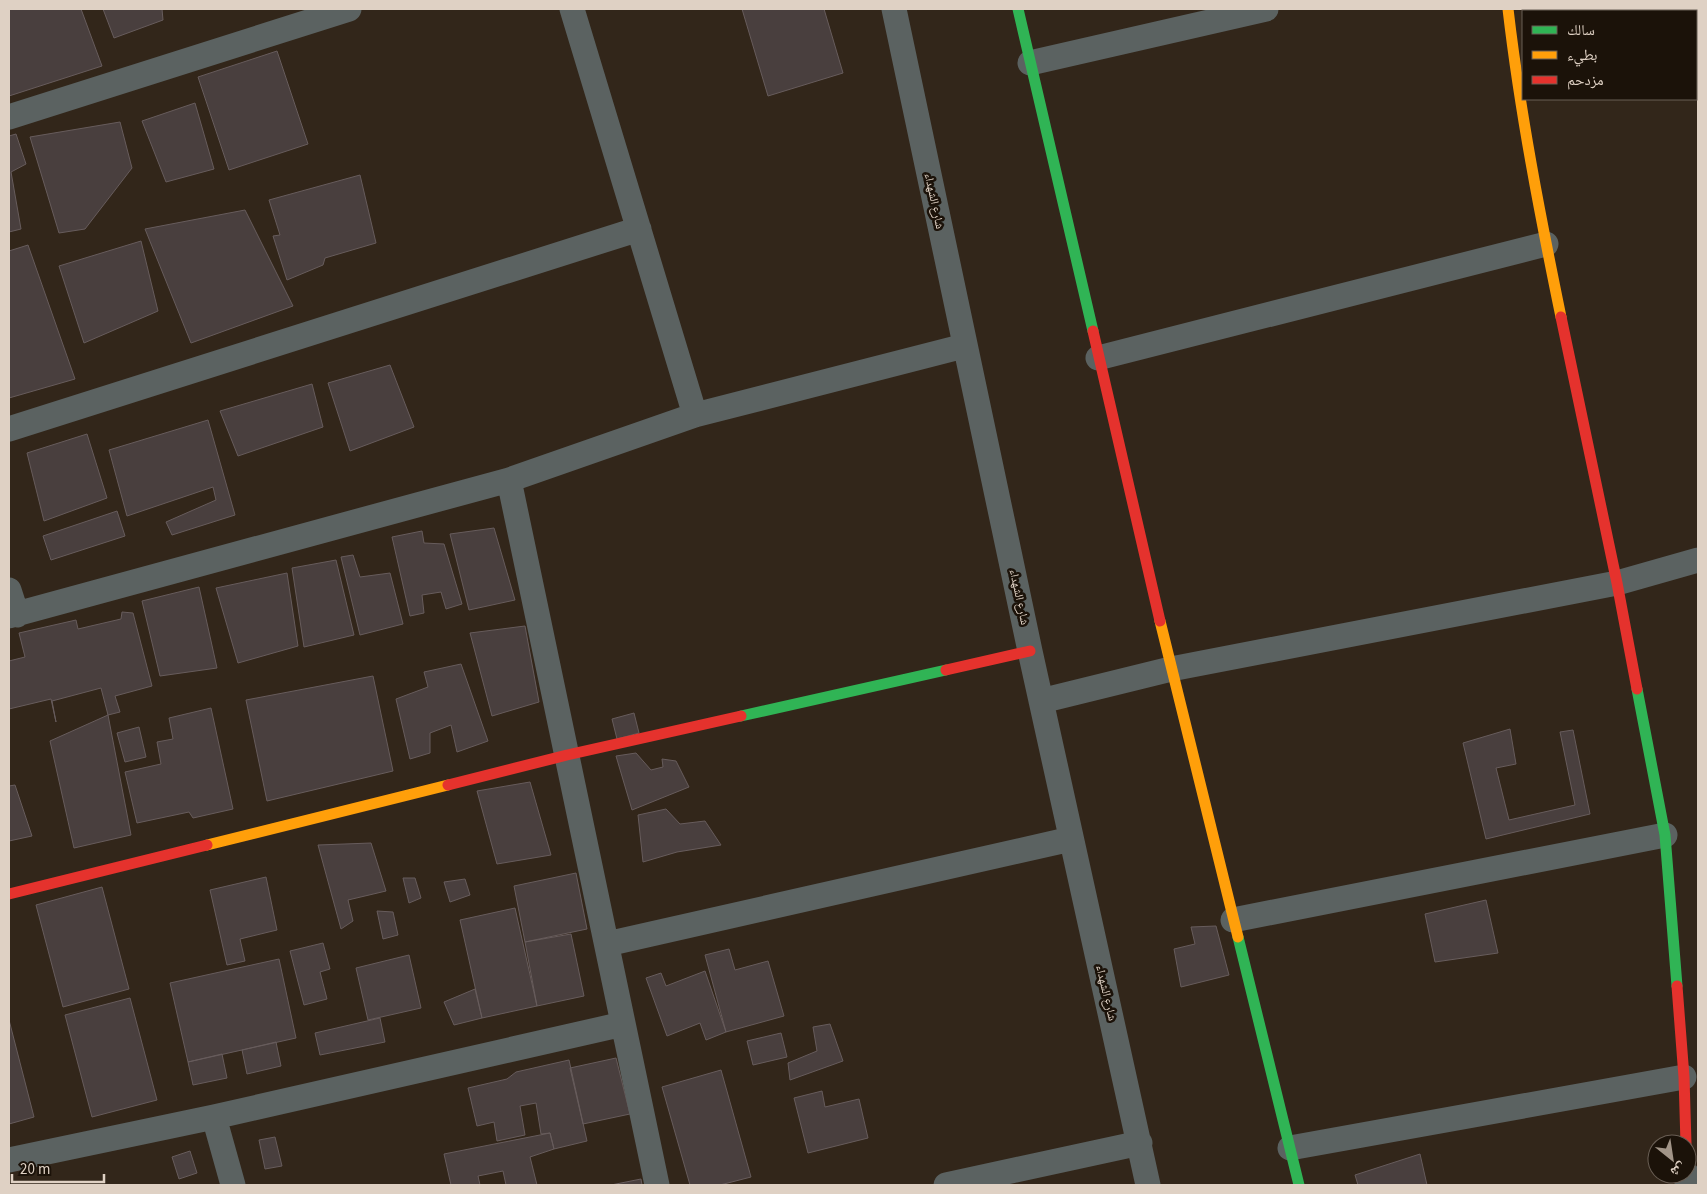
<svg xmlns="http://www.w3.org/2000/svg" width="1707" height="1194" font-family="'Source Sans 3','Noto Naskh Arabic',sans-serif">
<style>
.building{fill:#493f3e;stroke:#675c5c}
.lines{fill:none;stroke-linecap:round;stroke-linejoin:round}
.street{stroke:#5b6261;stroke-width:25}
.fast{stroke:#30b455;stroke-width:11}
.slow{stroke:#ff9f0a;stroke-width:11}
.jam{stroke:#e5322d;stroke-width:11}
.labels{text-anchor:middle;dominant-baseline:central;stroke-width:5;stroke-linejoin:round;paint-order:stroke}
.street-label{font-size:12px;fill:#dfd1c4;stroke:#1b1209}
</style>
<rect width="100%" height="100%" fill="#32261a"/>
<path class="building" d="M9,9h72l21,57 -93,30z
M103,9h59l1,11 -49,18z
M742,9h82l19,64 -75,23z
M277,51l31,93 -79,26 -31,-93z
M195,103l19,66 -48,13 -24,-61z
M120,122l12,46 -47,61 -26,4 -29,-96z
M16,134l10,30 -15,8 10,57 -12,3v-96z
M360,175l16,68 -51,15 -2,7 -36,15 -14,-44 7,-1 -11,-35z
M245,210l48,96 -102,37 -46,-114z
M141,241l17,70 -74,32 -25,-77z
M28,245l47,134 -66,19v-147z
M390,365l24,62 -64,24 -22,-68z
M312,384l11,43 -85,29 -18,-45z
M208,420l27,95 -63,20 -6,-13 50,-22 -3,-13 -86,29 -18,-66z
M87,434l20,64 -63,23 -17,-68z
M117,511l8,25 -74,24 -8,-24z
M494,528l21,72 -46,10 -19,-76z
M422,531l2,12 20,1 18,60 -16,5 -5,-17 -19,3 2,18 -14,3 -18,-79z
M353,555l7,22 30,-4 13,51 -43,11 -19,-78z
M336,560l18,75 -50,12 -12,-79z
M287,573l11,73 -60,17 -22,-75z
M199,587l18,81 -57,8 -18,-75z
M122,612l11,1 19,73 -37,10 5,16 -12,3 -7,-27 -49,13 4,21 -5,-23 -42,10v-48l16,-4 -6,-24 57,-13 2,9 43,-10z
M525,626l14,76 -47,14 -22,-83z
M461,664l27,77 -31,11 -6,-27 -21,8v20l-20,6 -14,-60 32,-12 -4,-15z
M373,676l20,95 -126,30 -21,-101z
M211,708l22,101 -40,9 -4,-6 -52,11 -12,-51 36,-8 -4,-22 16,-3 -4,-21z
M634,713l5,20 -22,6 -5,-20z
M108,715l23,120 -57,13 -24,-107z
M139,727l7,30 -21,5 -8,-29z
M1510,729l6,35 -20,4 13,52 66,-15 -15,-73 13,-2 17,84 -104,25 -23,-96z
M636,753l15,17 12,-3 -1,-8 14,2 13,26 -57,23 -16,-54z
M530,782l21,73 -54,9 -20,-73z
M15,785l17,51 -23,5v-55z
M666,809l14,15 25,-3 16,24 -44,7 -34,10 -5,-47z
M371,843l15,48 -38,9 5,21 -12,8 -23,-84z
M576,873l11,56 -62,13 -11,-56z
M266,877l11,53 -37,9 5,22 -18,4 -17,-75z
M403,878h12l6,20 -12,5z
M465,879l5,16 -20,7 -6,-20z
M102,887l27,102 -66,18 -27,-102z
M1486,900l12,53 -63,9 -10,-48z
M515,908l22,98 -55,12 -22,-98z
M377,911l16,1 5,23 -15,4z
M1216,926l13,49 -48,12 -7,-38 21,-5 -4,-17z
M571,934l13,62 -47,10 -12,-64z
M323,943l7,26 -10,3 7,27 -23,6 -14,-54z
M729,949l6,21 33,-9 16,55 -58,16 -21,-77z
M409,955l12,53 -53,12 -12,-52z
M279,959l17,79 -108,24 -18,-79z
M705,971l21,61 -20,8 -6,-17 -33,13 -21,-58 15,-5 5,13z
M475,989l7,29 -28,7 -10,-23z
M130,998l27,102 -65,17 -27,-102z
M380,1018l5,24 -65,13 -5,-22z
M9,1020l25,97 -25,7z
M830,1024l13,37 -53,19 -2,-17 29,-12 -4,-24z
M781,1033l6,24 -34,8 -6,-24z
M276,1042l5,24 -34,8 -5,-24z
M222,1054l5,24 -34,7 -5,-23z
M616,1058l14,56 -47,10 -13,-56z
M569,1060l18,81 -33,8 -4,-16 -9,1 -5,-31 -16,3 5,29 -28,6 -3,-19 -17,4 -9,-38 39,-9 9,-7z
M721,1070l30,107 -31,8h-30l-28,-98z
M822,1091l3,16 34,-8 9,39 -60,15 -14,-55z
M550,1133l4,16 -24,8 7,28h-31l-3,-14 -25,5 2,9h-29l-7,-31z
M275,1137l7,29 -17,3 -6,-29z
M190,1151l7,22 -18,6 -7,-22z
M1420,1154l7,31h-69l-3,-10z
M641,1179l1,6h-31z"/>
<g class="lines">
<path class="street" d="M572,9l123,406
M894,9l136,642 118,534
M1030,63l236,-54
M9,117l340,-108
M1098,358l448,-114
M9,429l630,-200
M509,480l148,705
M9,590l8,25
M9,616l500,-136 186,-65 269,-69
M1041,701l130,-32 446,-86 81,-23
M1233,920l432,-85
M607,944l464,-105
M214,1117l19,68
M1290,1148l394,-71
M9,1160l205,-43 409,-93
M1687,1174v11
M946,1185l194,-42"/>
<path class="fast" d="M1018,9l75,322
M1637,689l28,146 12,151
M741,716l205,-46
M1238,937l61,248"/>
<path class="slow" d="M1508,9c12,103 32,206 53,308
M1160,621l78,316
M207,845l241,-60"/>
<path class="jam" d="M1561,317l56,266 20,106
M1093,331l67,290
M946,670l84,-19
M448,785l119,-30 174,-39
M9,894l198,-49
M1677,986l7,91 2,67"/>
</g>
<g class="labels">
<g class="street-label">
<text transform="translate(934 201) rotate(78)">شارع الشهداء</text>
<text transform="translate(1019 597) rotate(78)">شارع الشهداء</text>
<text transform="translate(1106 993) rotate(77)">شارع الشهداء</text>
</g>
</g>
<rect width="1707" height="1194" fill="none" stroke="#dfd1c4" stroke-width="20"/>
<rect x="1522" y="10" width="175" height="90" fill="#1b1209" stroke="#695e54"/>
<rect x="1532" y="26" width="25" height="8" fill="#30b455" stroke="#695e54"/>
<text x="1567" y="35" font-size="15" fill="#dfd1c4">سالك</text>
<rect x="1532" y="51" width="25" height="8" fill="#ff9f0a" stroke="#695e54"/>
<text x="1567" y="60" font-size="15" fill="#dfd1c4">بطيء</text>
<rect x="1532" y="76" width="25" height="8" fill="#e5322d" stroke="#695e54"/>
<text x="1567" y="85" font-size="15" fill="#dfd1c4">مزدحم</text>
<g transform="translate(1672 1159) rotate(150)"><circle r="24" fill="#1b1209" stroke="#695e54"/>
<path d="M0-4L9 19L0 12L-9 19Z" fill="#a29588"/>
<text y="-8" font-size="14" font-weight="bold" text-anchor="middle" fill="#dfd1c4">ش</text>
</g>
<path d="M12 1174v8h92v-8" fill="none" stroke="#dfd1c4" stroke-width="2.5"/>
<text x="20" y="1174" font-size="15" fill="#dfd1c4" stroke="#1b1209" stroke-width="4" paint-order="stroke">20 m</text>
</svg>
